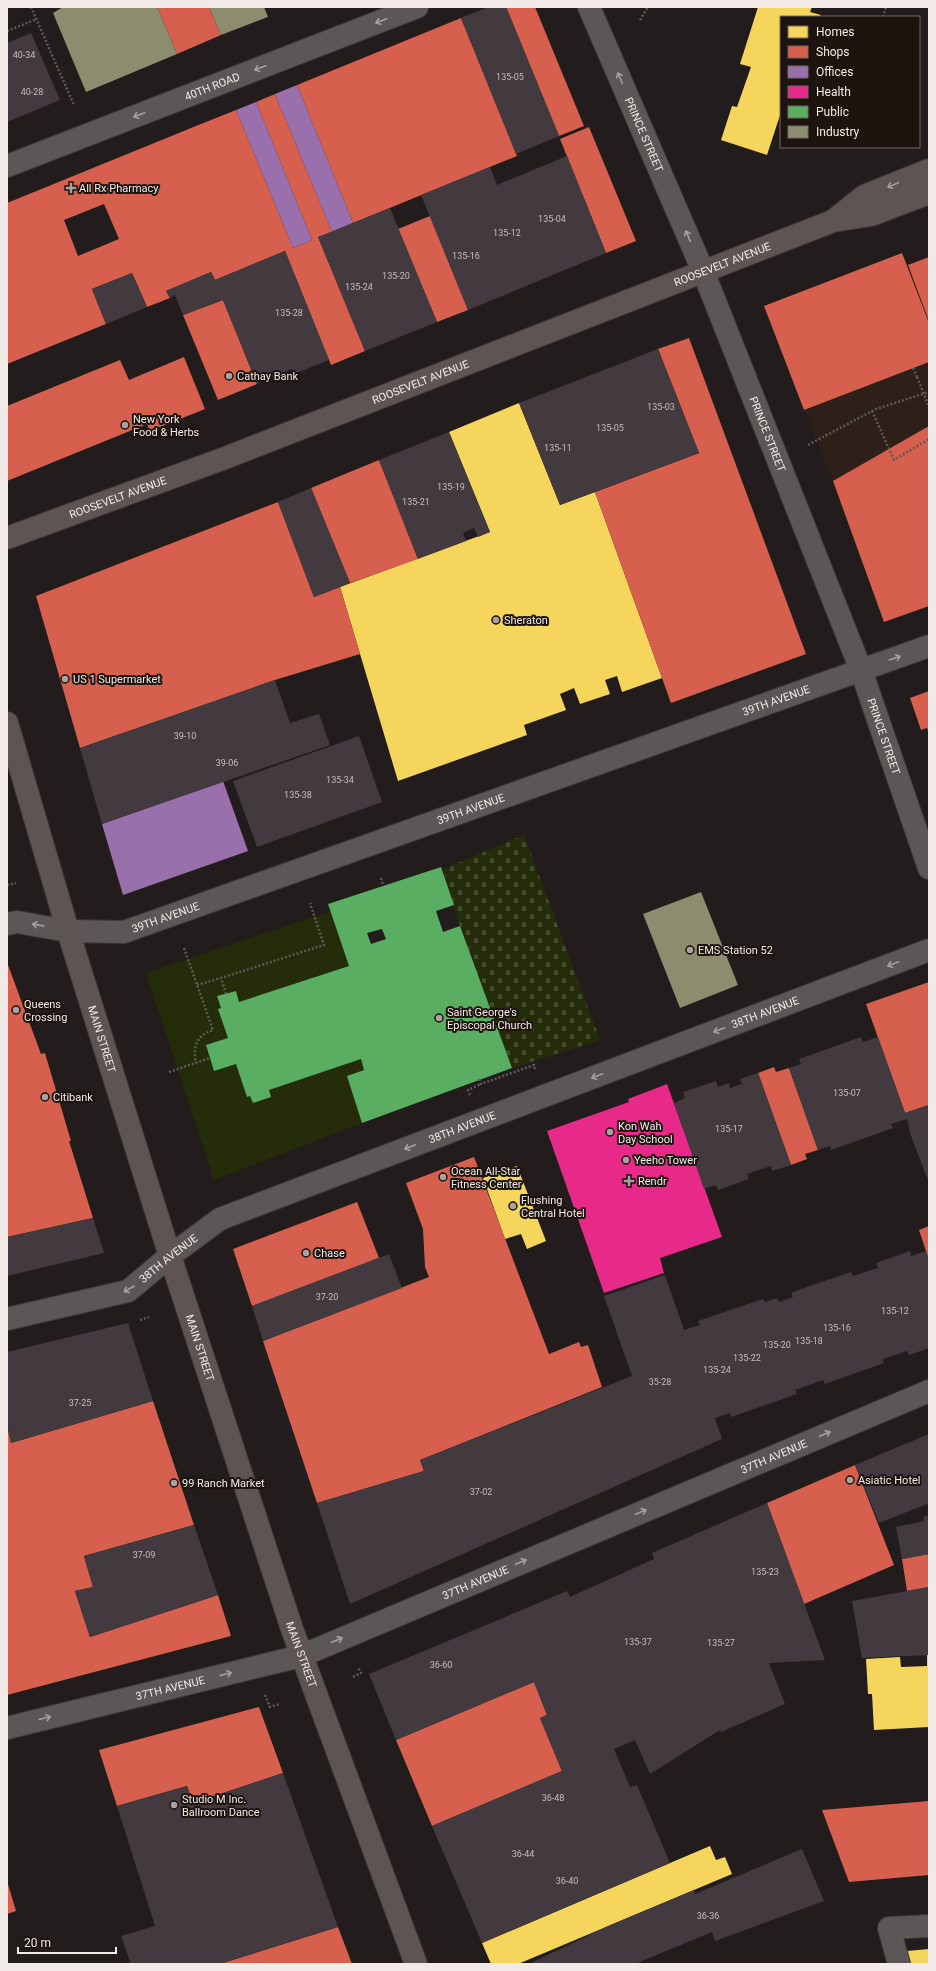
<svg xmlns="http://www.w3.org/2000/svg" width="936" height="1971" font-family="Roboto,sans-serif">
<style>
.built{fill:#2d2019}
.grass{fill:#252c0a}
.cemetery{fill:url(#cemetery-stones)}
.homes{fill:#f6d55c}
.shops{fill:#d6604d;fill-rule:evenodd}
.offices{fill:#9970ab}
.health{fill:#e7298a}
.public{fill:#5aae61;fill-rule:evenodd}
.industry{fill:#8c8c6e}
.building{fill:#433a40}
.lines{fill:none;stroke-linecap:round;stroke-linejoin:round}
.minor-casing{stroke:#3d3938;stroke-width:24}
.major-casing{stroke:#3d3938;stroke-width:24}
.path{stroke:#5e5a58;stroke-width:2.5;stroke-dasharray:2 2;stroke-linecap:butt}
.minor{stroke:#5b5756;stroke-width:22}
.major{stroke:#5e5453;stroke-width:22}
.path-bridge{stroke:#5e5a58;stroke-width:2.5;stroke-dasharray:2 2;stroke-linecap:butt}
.oneway{stroke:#a6a09e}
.oneway2{stroke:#a89f9d}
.poi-dot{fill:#a9a2a0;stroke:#1d130f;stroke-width:1.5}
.labels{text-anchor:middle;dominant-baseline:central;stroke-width:4;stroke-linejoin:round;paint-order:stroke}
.number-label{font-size:9px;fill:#c6bebd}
.street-label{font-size:11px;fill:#f1eae7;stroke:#1d130f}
.poi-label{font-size:11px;fill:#f1eae7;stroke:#1d130f;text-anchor:start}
</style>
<defs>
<pattern id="cemetery-stones" width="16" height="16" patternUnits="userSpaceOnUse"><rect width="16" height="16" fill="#252c0a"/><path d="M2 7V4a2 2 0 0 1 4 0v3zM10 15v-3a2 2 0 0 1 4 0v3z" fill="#454b2e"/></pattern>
</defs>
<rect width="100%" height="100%" fill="#221d1c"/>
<path class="built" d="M902,253l27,65v288l-45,16 -51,-141 -69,-175z"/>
<path class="grass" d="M331,911l18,55 -110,36 -3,-11 -18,5 3,12 -3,1 10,29 -22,8 8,25 22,-7 11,33 114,-38 3,11 -17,6 15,47 -148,57 -68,-207z"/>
<path class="cemetery" d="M524,835l76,205 -88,28 -52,-142 -17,-57z"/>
<path class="homes" d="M758,7h54l-2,5 11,3 -1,2h-39v95l-14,43 -46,-15 11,-34 5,1 14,-40 -11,-3z
M519,403l41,102 35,-13 67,186 -40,14 -5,-16 -12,4 5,14 -30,10 -6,-16 -14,6 6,16 -42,15 3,10 -129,46 -58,-194 150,-55 -41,-100z
M517,1166l29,75 -19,8 -6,-15 -16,5 -22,-61z
M927,1655h2v72l-55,3 -2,-36h-4l-2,-35 34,-2 1,10 26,-1z
M710,1846l6,14 9,-3 7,17 -214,90h-27l-9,-21z
M929,1949v15h-20l-2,-13z"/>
<path class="shops" d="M157,7h52l12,28 -44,19z
M506,7h29l49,119 -25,10z
M461,18l56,138 -164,67 -56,-138z
M275,94l57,138 -14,5 47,114 -34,14 -46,-114 -70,29 -4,-8 -45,19 4,7 -23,9 -15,-34 -40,16 14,35 -99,40v-161l189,-77 40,-16 57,138 19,-8 -56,-138zM104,204l15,35 -41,17 -14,-36z
M589,127l47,114 -30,12 -46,-114z
M430,216l38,94 -31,12 -39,-93z
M902,253l27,70v39l-125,48 -40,-104z
M929,257v64l-21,-56z
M223,300l34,84 -39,16 -35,-85z
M689,338l117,316 -135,49 -76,-211 104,-39 -41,-104z
M184,357l21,52 -55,22 -3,-7 -140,57v-75l113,-46 9,20z
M929,426v180l-45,16 -51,-141z
M379,460l39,99 -68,24 -39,-95z
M278,502l36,95 26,-10 20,67 -85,26 -195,68 -44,-152z
M929,691v43l-2,-6 -6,2 -11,-32z
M7,965h1l33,89 4,-1 26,88h-2l24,77 -86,19z
M929,982v123l-24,8 -39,-109z
M774,1067l2,5 13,-4 29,82 -13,4 2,5 -16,6 -33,-92z
M474,1157l75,197 30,-12 2,5 7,-2 14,42 -182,73 4,11 -107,32 -54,-162 166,-64 -4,-10 -2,-38 -17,-46z
M357,1202l22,56 -127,48 -19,-57z
M929,1226v34l-10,-30z
M153,1401l41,124 -110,31 9,31 -18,4 15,46 128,-42 13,41 -224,59v-269l4,17z
M855,1465l39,100 -90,39 -37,-101z
M929,1554v33l-22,4 -5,-32z
M534,1682l13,33 -7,3 22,53 -130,55 -36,-86z
M259,1707l24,66 -90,30 -6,-17 -70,20 -18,-56z
M929,1801v74l-80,7 -27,-72z
M7,1881l9,30 -9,3z
M338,1927l14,37h-132z"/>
<path class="offices" d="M297,85l56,138 -21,9 -57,-138z
M256,102l56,138 -19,8 -57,-138z
M223,781l25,70 -125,44 -21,-71z"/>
<path class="health" d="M667,1084l55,153 -62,21 4,15 -60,20 -57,-162 82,-29 -1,-3z"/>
<path class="public" d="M441,867l13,38 -18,6 7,21 17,-6 52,142 -150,55 -15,-47 17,-6 -3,-11 -92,31 2,7 -18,6 -3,-7 -3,1 -11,-33 -22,7 -8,-26 22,-7 -10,-29 3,-1 -4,-12 19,-5 3,11 110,-36 -21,-62zM382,929l4,10 -15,5 -4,-11z"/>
<path class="industry" d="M63,7h94l20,47 -91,38 -33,-79z
M209,7h55l4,10 -47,18z
M701,892l37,93 -58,23 -37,-94z"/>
<path class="building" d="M488,7h18l53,129 -43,18 -55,-136z
M31,33l29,67 -53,22v-79z
M567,156l39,97 -138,57 -47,-115 69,-28 7,18z
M390,208l47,114 -72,29 -47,-114z
M285,251l44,109 -35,14 -2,-5 -35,15 -34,-84 -40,15 -8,-20 -5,3 -4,-7 45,-19 4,8z
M132,273l15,34 -41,17 -14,-35z
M658,349l41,104 -139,52 -41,-102z
M449,432l41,100 -12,5 -4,-9 -11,5 3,8 -48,18 -39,-99z
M311,488l39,95 -36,14 -36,-95z
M275,680l15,43 29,-9 11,31 -228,79 -22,-76z
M359,736l23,66 -125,45 -24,-66z
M861,1037l2,5 15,-5 27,76 24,-8v78l-18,-47 -4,-17 -16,5 2,4 -45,16 -17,6 -1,-4 -12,4 -29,-82 12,-4 -2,-5z
M758,1073l33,92 -19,6 -1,-5 -24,8 2,5 -31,11 -2,-5 -12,4 -30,-86 11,-5 -2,-6 33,-11 2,6 11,-4 1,5 12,-4 -2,-5z
M93,1218l11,35 -97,23v-39z
M910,1251l1,5 15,-5 3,10v87l-20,7 -2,-4 -24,8 1,4 -59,21 -2,-4 -28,10 2,4 -66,23 -1,-4 -15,5 7,21 -372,165 -33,-101 107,-32 -4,-11 212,-84 -28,-80 61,-21 19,55 16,-5 -2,-4 65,-22 2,3 12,-4 2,4 14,-5 -2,-4 16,-6 44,-15 2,4 12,-4 13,-4 -2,-5z
M389,1254l13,34 -139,53 -11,-35z
M128,1323l25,78 -142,42 -4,-20v-71z
M929,1434v75l-2,-5 -48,19 -24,-58z
M767,1503l58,157 -56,3 16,41 -64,28 -1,-2 -70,44 -15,-34 -21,9 16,38 7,-2 33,78 -188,80 -50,-117 130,-55 -22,-53 7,-3 -13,-33 -138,58 -27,-66 198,-83 3,6 84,-38 -2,-6z
M929,1515v39l-27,5 -6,-32 28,-6 -1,-4z
M194,1525l24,70 -128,42 -15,-46 18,-4 -9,-31z
M929,1587v68l-67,3 -10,-57z
M283,1773l55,154 -119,37h-88l-10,-28 34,-10 -38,-120 70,-20 6,17z
M802,1849l22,52 -109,40 -3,-9 -77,32h-106l79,-38 86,-36 1,4z"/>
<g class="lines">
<defs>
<g id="minor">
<path id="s1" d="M589,7l114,264 158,399 68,198"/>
<path id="s2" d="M7,166l410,-159"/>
<path id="s3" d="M7,924l10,-2 51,9 56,1 805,-286"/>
<path id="s4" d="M7,1319l121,-28 42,-35 50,-37 709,-269"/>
<path id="s5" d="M7,1728l294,-72 628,-265"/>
<path d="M899,1964l-10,-36 40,-2"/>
</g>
<g id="major">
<path d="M834,220l30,-24 65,-26"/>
<path id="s6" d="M7,538l218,-80 608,-237 38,-6 58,-22"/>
<path id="s7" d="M7,723l61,208 102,325 122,373 124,335"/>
</g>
</defs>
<use href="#minor" class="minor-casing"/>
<use href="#major" class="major-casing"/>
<path class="path" d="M31,7l43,98
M883,17l3,-10
M640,20l8,-13
M7,31l30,-12
M913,368l4,9
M872,411l22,49 35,-21
M808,445l68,-36 53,-17
M381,878l2,7
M7,885l9,-2
M184,948l29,82c-16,5 -21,17 -17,33
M197,985l24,-7
M226,994l-5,-16 103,-33 -14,-42
M169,1072l41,-14
M479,1079l2,5 53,-19 1,4
M470,1095l-2,-5 13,-6
M140,1320l9,-3
M353,1677l8,-4 -3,-6
M265,1695l5,12 10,-3"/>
<use href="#minor" class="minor"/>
<use href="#major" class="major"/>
<path class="path-bridge" d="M917,377l12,30"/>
</g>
<defs><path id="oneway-shaft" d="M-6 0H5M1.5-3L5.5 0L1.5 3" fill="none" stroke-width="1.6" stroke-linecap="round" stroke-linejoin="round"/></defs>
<g class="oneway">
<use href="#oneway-shaft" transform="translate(381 21) rotate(159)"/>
<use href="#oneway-shaft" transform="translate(260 68) rotate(159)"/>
<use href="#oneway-shaft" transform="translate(620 78) rotate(-113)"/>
<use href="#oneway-shaft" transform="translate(139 115) rotate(159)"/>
<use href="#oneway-shaft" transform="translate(688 236) rotate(-113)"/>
<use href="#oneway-shaft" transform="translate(895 658) rotate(-19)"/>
<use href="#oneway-shaft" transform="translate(38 925) rotate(-170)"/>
<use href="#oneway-shaft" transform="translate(893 964) rotate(159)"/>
<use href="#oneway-shaft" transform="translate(719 1030) rotate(159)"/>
<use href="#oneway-shaft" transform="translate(597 1076) rotate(159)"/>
<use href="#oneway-shaft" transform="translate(410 1147) rotate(159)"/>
<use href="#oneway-shaft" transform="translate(129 1289) rotate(150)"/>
<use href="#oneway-shaft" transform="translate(825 1434) rotate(-23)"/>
<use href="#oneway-shaft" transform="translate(641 1512) rotate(-23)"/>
<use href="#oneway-shaft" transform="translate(521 1562) rotate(-23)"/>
<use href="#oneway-shaft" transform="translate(337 1640) rotate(-24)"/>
<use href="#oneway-shaft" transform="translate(226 1674) rotate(-14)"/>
<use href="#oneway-shaft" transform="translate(45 1718) rotate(-14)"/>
</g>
<use class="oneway2" href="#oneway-shaft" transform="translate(893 185) rotate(158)"/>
<g class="poi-dot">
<path d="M69 182h4v4h4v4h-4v4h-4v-4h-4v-4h4z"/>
<circle cx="229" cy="376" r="4"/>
<circle cx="125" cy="425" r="4"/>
<circle cx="496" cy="620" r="4"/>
<circle cx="65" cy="679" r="4"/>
<circle cx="690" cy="950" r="4"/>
<circle cx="16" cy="1010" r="4"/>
<circle cx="439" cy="1018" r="4"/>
<circle cx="45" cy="1097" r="4"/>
<circle cx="610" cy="1132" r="4"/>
<circle cx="626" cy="1160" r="4"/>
<circle cx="443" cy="1177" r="4"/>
<path d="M627 1175h4v4h4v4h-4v4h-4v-4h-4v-4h4z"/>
<circle cx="513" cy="1206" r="4"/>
<circle cx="306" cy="1253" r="4"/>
<circle cx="850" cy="1480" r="4"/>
<circle cx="174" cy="1483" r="4"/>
<circle cx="174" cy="1805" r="4"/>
</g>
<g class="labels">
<g class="number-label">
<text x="24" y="55">40-34</text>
<text x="510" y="77">135-05</text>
<text x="32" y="92">40-28</text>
<text x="552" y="219">135-04</text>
<text x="507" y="233">135-12</text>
<text x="466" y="256">135-16</text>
<text x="396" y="276">135-20</text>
<text x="359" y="287">135-24</text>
<text x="289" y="313">135-28</text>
<text x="661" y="407">135-03</text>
<text x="610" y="428">135-05</text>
<text x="558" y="448">135-11</text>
<text x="451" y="487">135-19</text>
<text x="416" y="502">135-21</text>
<text x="185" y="736">39-10</text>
<text x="227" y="763">39-06</text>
<text x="340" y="780">135-34</text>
<text x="298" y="795">135-38</text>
<text x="847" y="1093">135-07</text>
<text x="729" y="1129">135-17</text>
<text x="327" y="1297">37-20</text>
<text x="895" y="1311">135-12</text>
<text x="837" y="1328">135-16</text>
<text x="809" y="1341">135-18</text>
<text x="777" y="1345">135-20</text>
<text x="747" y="1358">135-22</text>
<text x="717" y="1370">135-24</text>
<text x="660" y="1382">35-28</text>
<text x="80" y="1403">37-25</text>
<text x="481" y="1492">37-02</text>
<text x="144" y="1555">37-09</text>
<text x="765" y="1572">135-23</text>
<text x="638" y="1642">135-37</text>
<text x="721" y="1643">135-27</text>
<text x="441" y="1665">36-60</text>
<text x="553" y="1798">36-48</text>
<text x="523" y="1854">36-44</text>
<text x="567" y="1881">36-40</text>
<text x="708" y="1916">36-36</text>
</g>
<g class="street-label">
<text stroke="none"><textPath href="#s2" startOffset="220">40TH ROAD</textPath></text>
<text stroke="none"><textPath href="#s1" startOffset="139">PRINCE STREET</textPath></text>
<text stroke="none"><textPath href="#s6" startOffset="766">ROOSEVELT AVENUE</textPath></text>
<text stroke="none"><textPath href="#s6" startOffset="442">ROOSEVELT AVENUE</textPath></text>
<text stroke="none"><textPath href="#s1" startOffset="463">PRINCE STREET</textPath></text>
<text stroke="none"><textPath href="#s6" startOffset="118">ROOSEVELT AVENUE</textPath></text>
<text stroke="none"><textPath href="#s3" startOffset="810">39TH AVENUE</textPath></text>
<text stroke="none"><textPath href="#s1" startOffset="787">PRINCE STREET</textPath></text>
<text stroke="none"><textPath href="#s3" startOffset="486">39TH AVENUE</textPath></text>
<text stroke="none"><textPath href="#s3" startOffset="162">39TH AVENUE</textPath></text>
<text stroke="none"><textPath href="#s4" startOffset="824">38TH AVENUE</textPath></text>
<text stroke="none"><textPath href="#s7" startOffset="330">MAIN STREET</textPath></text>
<text stroke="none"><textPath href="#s4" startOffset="500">38TH AVENUE</textPath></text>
<text stroke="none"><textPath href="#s4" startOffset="176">38TH AVENUE</textPath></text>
<text stroke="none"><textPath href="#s7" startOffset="654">MAIN STREET</textPath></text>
<text stroke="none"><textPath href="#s5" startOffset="816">37TH AVENUE</textPath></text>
<text stroke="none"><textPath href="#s5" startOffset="492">37TH AVENUE</textPath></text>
<text stroke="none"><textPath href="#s7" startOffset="977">MAIN STREET</textPath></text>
<text stroke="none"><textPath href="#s5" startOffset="168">37TH AVENUE</textPath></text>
</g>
<g class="poi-label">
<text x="79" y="188">All Rx Pharmacy</text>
<text x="237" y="376">Cathay Bank</text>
<text x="133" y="419">New York<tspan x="133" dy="13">Food &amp; Herbs</tspan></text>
<text x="504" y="620">Sheraton</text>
<text x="73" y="679">US 1 Supermarket</text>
<text x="698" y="950">EMS Station 52</text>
<text x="24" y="1004">Queens<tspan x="24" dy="13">Crossing</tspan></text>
<text x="447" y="1012">Saint George's<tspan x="447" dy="13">Episcopal Church</tspan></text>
<text x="53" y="1097">Citibank</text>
<text x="618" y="1126">Kon Wah<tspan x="618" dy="13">Day School</tspan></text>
<text x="634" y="1160">Yeeho Tower</text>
<text x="451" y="1171">Ocean All-Star<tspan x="451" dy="13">Fitness Center</tspan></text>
<text x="638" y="1181">Rendr</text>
<text x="521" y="1200">Flushing<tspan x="521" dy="13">Central Hotel</tspan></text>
<text x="314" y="1253">Chase</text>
<text x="858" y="1480">Asiatic Hotel</text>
<text x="182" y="1483">99 Ranch Market</text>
<text x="182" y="1799">Studio M Inc.<tspan x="182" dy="13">Ballroom Dance</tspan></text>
</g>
</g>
<rect width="936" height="1971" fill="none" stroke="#f1eae7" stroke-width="16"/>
<rect x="780" y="16" width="140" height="132" fill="#1d130f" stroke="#726965"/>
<rect x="788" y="26" width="20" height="12" fill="#f6d55c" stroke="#726965"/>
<text x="816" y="36" font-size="12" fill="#f1eae7">Homes</text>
<rect x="788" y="46" width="20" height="12" fill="#d6604d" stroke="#726965"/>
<text x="816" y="56" font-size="12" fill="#f1eae7">Shops</text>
<rect x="788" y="66" width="20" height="12" fill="#9970ab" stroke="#726965"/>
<text x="816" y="76" font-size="12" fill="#f1eae7">Offices</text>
<rect x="788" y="86" width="20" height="12" fill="#e7298a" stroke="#726965"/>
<text x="816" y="96" font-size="12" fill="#f1eae7">Health</text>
<rect x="788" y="106" width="20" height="12" fill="#5aae61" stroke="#726965"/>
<text x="816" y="116" font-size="12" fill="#f1eae7">Public</text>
<rect x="788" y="126" width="20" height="12" fill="#8c8c6e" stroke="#726965"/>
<text x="816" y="136" font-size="12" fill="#f1eae7">Industry</text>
<path d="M18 1947v6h98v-6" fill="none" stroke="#f1eae7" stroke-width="2"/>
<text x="24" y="1947" font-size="12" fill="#f1eae7" stroke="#1d130f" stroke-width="3" paint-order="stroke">20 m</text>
</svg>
